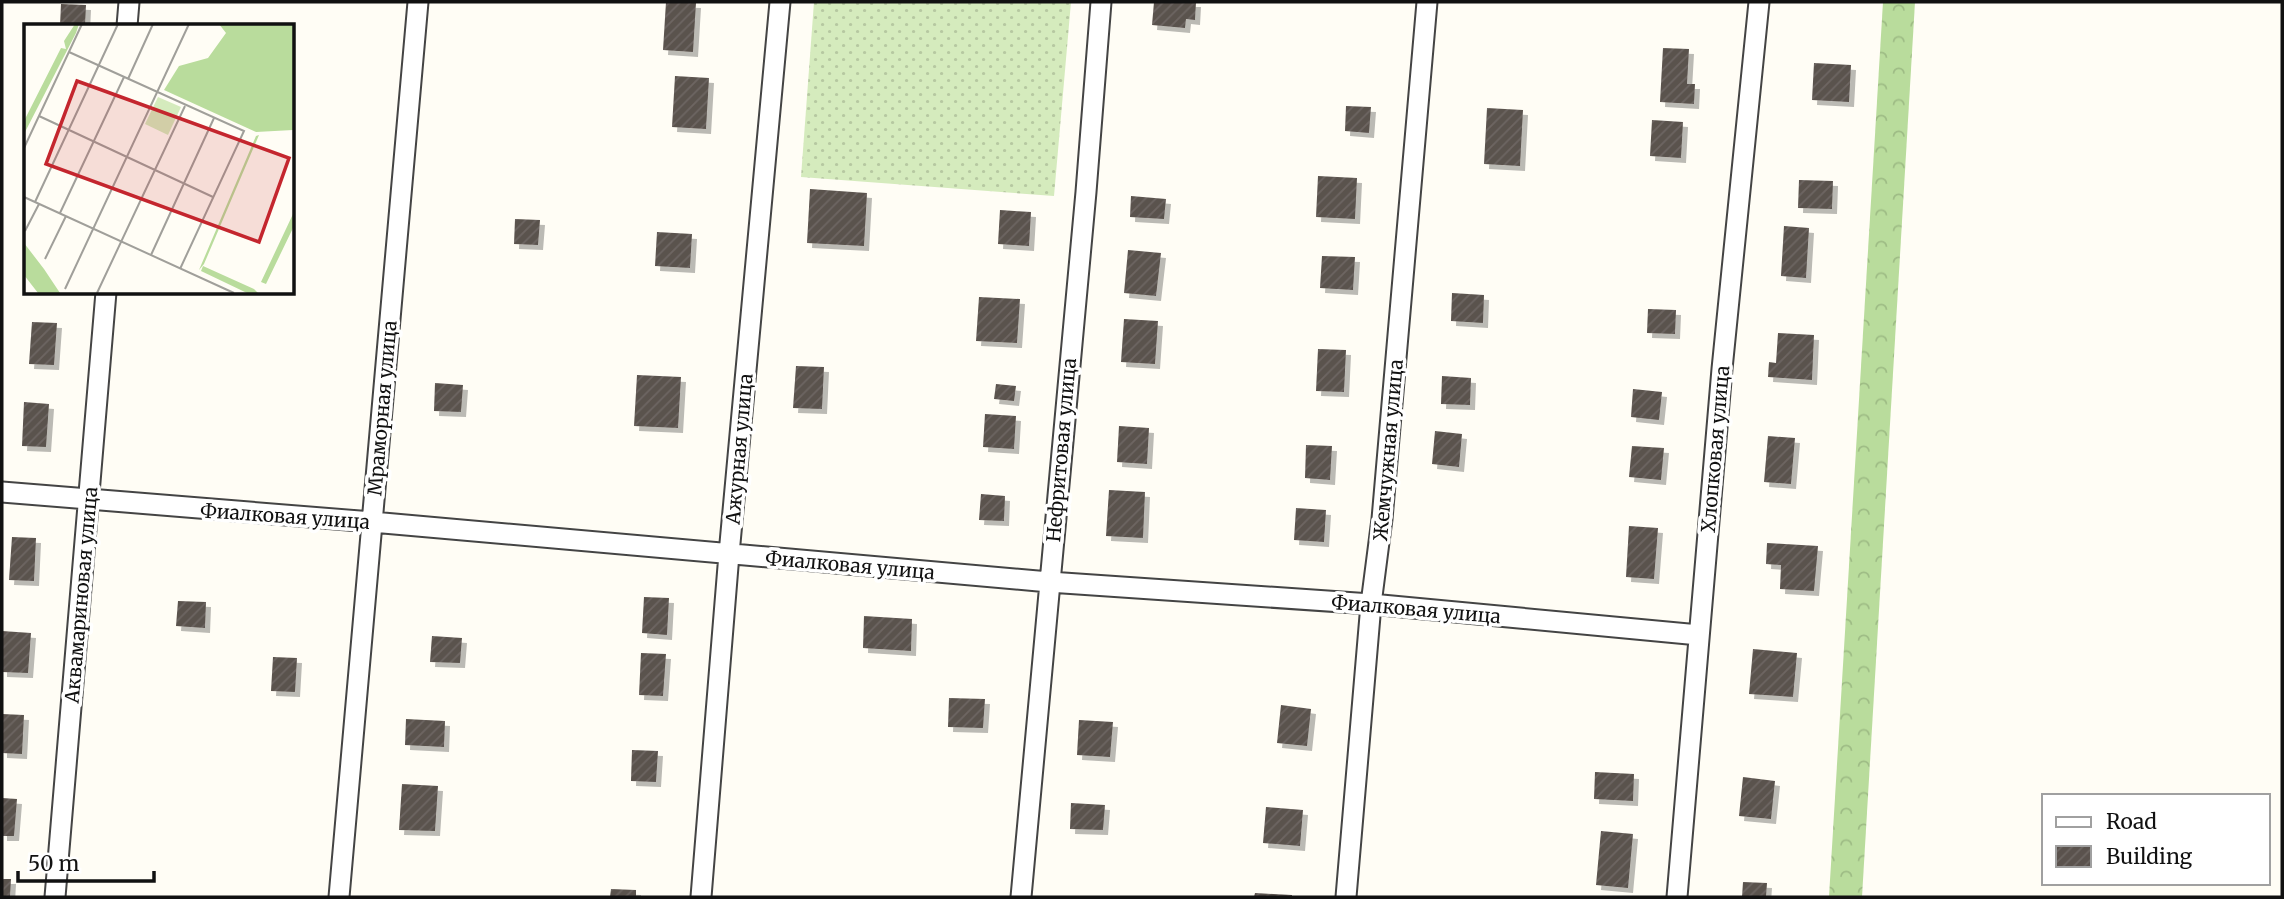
<svg xmlns="http://www.w3.org/2000/svg" width="2284" height="899" font-family="Merriweather,serif">
<style>
.grass{fill:url(#grass-dots)}
.forest{fill:url(#forest-crowns)}
.building{fill:url(#building-hatch);filter:url(#shadow)}
.lines{fill:none;stroke-linecap:round;stroke-linejoin:round}
.minor-casing{stroke:#444;stroke-width:23}
.minor{stroke:#fff;stroke-width:19}
.labels{text-anchor:middle;dominant-baseline:central;stroke-width:7;stroke-linejoin:round;paint-order:stroke}
.street-label{font-size:19px;fill:#111;stroke:#fff}
.inset-road{fill:none;stroke:#a09f9a;stroke-width:2}
.view{fill:#c4262e;fill-opacity:0.15;stroke:#c4262e;stroke-width:3.5}
.inset-edge{fill:none;stroke:#111;stroke-width:3.5}
</style>
<defs>
<pattern id="grass-dots" width="8" height="8" patternUnits="userSpaceOnUse" patternTransform="scale(1.75)"><rect width="8" height="8" fill="#d5ebbd"/><path d="M2 2h.1M6 6h.1" fill="none" stroke="#b6c8a1" stroke-width="1.8" stroke-linecap="round"/></pattern>
<pattern id="forest-crowns" width="20" height="18" patternUnits="userSpaceOnUse" patternTransform="scale(1.75)"><rect width="20" height="18" fill="#b9dc9c"/><path d="M2 6a3 3 0 1 1 6 0M12 15a3 3 0 1 1 6 0" fill="none" stroke="#9ebc85"/></pattern>
<pattern id="building-hatch" width="6" height="6" patternUnits="userSpaceOnUse" patternTransform="scale(1.75)"><rect width="6" height="6" fill="#5a524d"/><path d="M-1 1l2-2M0 6l6-6M5 7l2-2" fill="none" stroke="#6d6662"/></pattern>
<filter id="shadow"><feDropShadow dx="5" dy="5" stdDeviation="0" flood-color="#0004"/></filter>
</defs>
<rect width="100%" height="100%" fill="#fffdf5"/>
<path class="grass" d="M814,2h257l-17,194 -253,-19z"/>
<path class="forest" d="M1883,2h32l-53,895h-33z"/>
<path class="building" d="M666,2l30,1 -3,49 -30,-2z
M1154,2h42l-1,18 -9,-1 -1,9 -33,-3z
M61,4l25,1 -1,21h-25z
M1663,48l26,1 -2,35h8l-1,20 -34,-2z
M1814,63l37,2 -2,37 -37,-2z
M675,76l34,2 -3,51 -34,-2z
M1346,106l25,1 -2,26 -24,-2z
M1487,108l36,2 -3,56 -36,-2z
M1652,120l31,2 -2,36 -31,-2z
M1318,176l39,2 -2,41 -39,-2z
M1799,180l34,1 -1,28 -34,-1z
M810,189l57,4 -3,53 -57,-3z
M1131,196l35,3 -2,20 -34,-2z
M1000,210l31,2 -2,34 -31,-2z
M515,219l25,1 -2,25 -24,-1z
M1784,226l25,2 -3,50 -25,-2z
M657,232l35,2 -2,34 -35,-2z
M1128,250l33,3 -5,43 -32,-3z
M1322,256l33,1 -2,33 -33,-2z
M1452,293l32,2 -1,28 -32,-2z
M979,297l41,2 -3,44 -41,-2z
M1648,309l28,1 -1,24 -28,-1z
M1124,319l34,2 -3,43 -34,-2z
M32,322l25,1 -3,42 -25,-1z
M1778,333l36,2 -2,45 -44,-3 1,-15 7,1z
M1318,349l28,1 -2,42 -28,-1z
M796,366l28,1 -2,42 -29,-1z
M637,375l44,2 -3,51 -44,-2z
M1442,376l29,2 -1,27 -29,-1z
M435,383l28,2 -2,27 -27,-1z
M996,384l20,2 -2,15 -20,-2z
M1633,389l29,3 -3,28 -28,-3z
M24,402l25,2 -3,43 -24,-1z
M985,414l31,2 -2,33 -31,-2z
M1119,426l30,2 -2,36 -30,-2z
M1435,431l27,3 -3,33 -27,-3z
M1768,436l27,2 -4,46 -27,-2z
M1306,445l26,1 -2,34 -25,-2z
M1632,446l32,2 -3,32 -32,-3z
M1109,490l36,2 -2,46 -37,-2z
M981,494l24,2 -1,25 -25,-1z
M1296,508l30,2 -2,32 -30,-2z
M1629,526l29,2 -4,51 -28,-2z
M12,537l24,1 -2,43 -25,-1z
M1767,543l51,3 -4,45 -34,-2 1,-24 -15,-1z
M644,597l25,1 -2,37 -25,-2z
M178,601l28,1 -1,26 -29,-2z
M864,616l48,3 -1,32 -48,-3z
M2,631l29,2 -3,40 -26,-1z
M432,636l30,2 -2,25 -30,-1z
M1753,649l44,4 -4,44 -44,-3z
M641,653l25,1 -3,42 -24,-1z
M273,657l24,1 -2,34 -24,-1z
M949,698l36,1 -2,29 -35,-1z
M1281,705l30,4 -4,37 -30,-3z
M2,714l22,1 -2,39 -20,-1z
M406,719l39,2 -1,26 -39,-2z
M1079,720l34,2 -3,35 -33,-2z
M632,750l26,1 -2,31 -25,-1z
M1595,772l39,2 -1,27 -39,-2z
M1743,777l32,4 -4,38 -32,-3z
M402,784l36,2 -3,45 -36,-1z
M2,798l15,1 -3,37h-12z
M1071,803l34,2 -2,25 -33,-1z
M1266,807l37,3 -3,36 -37,-3z
M1601,831l32,3 -5,54 -32,-3z
M2,879h9l-1,18h-8z
M1743,882l24,1 -1,14h-24z
M611,889l25,1v7h-26z
M1255,893l37,2v2h-38z"/>
<g class="lines">
<defs>
<path id="minor" d="M127,26l2,-24
M2,492l370,30 677,60 322,22 328,31
M55,897l51,-605
M339,897l79,-895
M701,897l28,-343 51,-552
M1021,897l65,-705 15,-190
M1346,897l25,-293 11,-85 45,-517
M1677,897l45,-528 37,-367"/>
</defs>
<use href="#minor" class="minor-casing"/>
<use href="#minor" class="minor"/>
</g>
<g class="labels">
<g class="street-label">
<text transform="translate(382 408) rotate(-85)">Мраморная улица</text>
<text transform="translate(739 449) rotate(-85)">Ажурная улица</text>
<text transform="translate(1715 449) rotate(-85)">Хлопковая улица</text>
<text transform="translate(1061 450) rotate(-85)">Нефритовая улица</text>
<text transform="translate(1388 450) rotate(-85)">Жемчужная улица</text>
<text transform="translate(285 516) rotate(4)">Фиалковая улица</text>
<text transform="translate(850 565) rotate(5)">Фиалковая улица</text>
<text transform="translate(81 595) rotate(-85)">Аквамариновая улица</text>
<text transform="translate(1416 609) rotate(5)">Фиалковая улица</text>
</g>
</g>
<g transform="translate(24 24)">
<rect width="270" height="270" fill="#fffdf5"/>
<path d="M134,73l23,10 -13,28 -23,-11z" fill="#d5ebbd"/>
<path d="M51,0h4l-3,9 -52,101v-13l37,-73 5,1 -2,-8zM195,0h74v106l-37,2 -92,-42 15,-24 29,-8 18,-25zM235,111l-55,129 -5,6 57,-134zM269,190v14l-27,56 -5,-2zM0,219l20,26 16,24h-22l-14,-18zM179,242l51,23 4,4h-11l-46,-22z" fill="#b9dc9c"/>
<path class="inset-road" d="M45,28l175,79 -64,138M104,55l25,-55M15,92l174,81M0,124l58,-124M0,173l210,96M11,178l83,-178M36,189l64,-136M1,207l14,-27M127,231l63,-137M21,235l21,-43M41,265l124,-265M73,269l88,-187"/>
<path class="view" d="M53,57l212,77 -30,84 -213,-78z"/>
<rect width="270" height="270" class="inset-edge"/>
</g>
<rect width="2284" height="899" fill="none" stroke="#111111" stroke-width="7"/>
<rect x="2042" y="794" width="228" height="91" fill="#ffffff" stroke="#a0a0a0" stroke-width="2"/>
<rect x="2056" y="817" width="35" height="10" fill="#ffffff" stroke="#a0a0a0" stroke-width="2"/>
<text x="2106" y="829" font-size="21" fill="#111111">Road</text>
<rect x="2056" y="846" width="35" height="21" fill="url(#building-hatch)" stroke="#a0a0a0" stroke-width="2"/>
<text x="2106" y="864" font-size="21" fill="#111111">Building</text>
<path d="M18 871v10h136v-10" fill="none" stroke="#111111" stroke-width="3.5"/>
<text x="28" y="871" font-size="21" fill="#111111" stroke="#ffffff" stroke-width="5" paint-order="stroke">50 m</text>
</svg>
